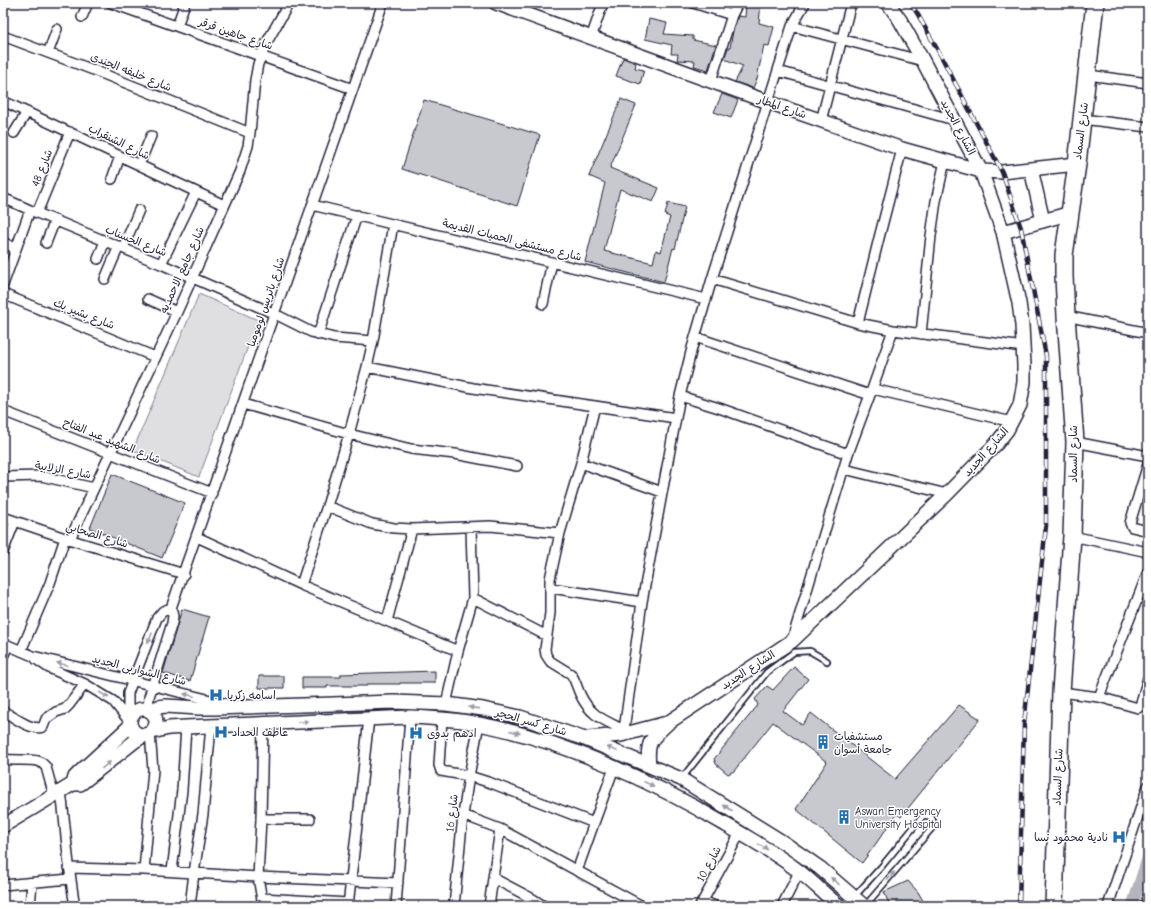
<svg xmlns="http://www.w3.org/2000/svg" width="1151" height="909" font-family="'Comic Neue','Playpen Sans Arabic',sans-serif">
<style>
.green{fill:#dfdfe2;stroke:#80808e}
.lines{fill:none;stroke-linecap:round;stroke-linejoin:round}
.canal{stroke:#b4b4bc;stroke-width:11}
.building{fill:#c8c8cf;stroke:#22223b}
.lane-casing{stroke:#22223b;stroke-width:8}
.street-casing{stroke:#22223b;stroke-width:12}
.secondary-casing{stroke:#22223b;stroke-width:16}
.highway-casing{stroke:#22223b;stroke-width:20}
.lane{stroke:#fff;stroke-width:4.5}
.street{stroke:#fff;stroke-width:9}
.secondary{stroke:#fff;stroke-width:13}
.highway{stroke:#fff;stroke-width:17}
.rail-casing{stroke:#22223b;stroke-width:4.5}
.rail{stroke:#fff;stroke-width:3;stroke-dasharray:9;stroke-linecap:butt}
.oneway{fill:#9c9ca7}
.labels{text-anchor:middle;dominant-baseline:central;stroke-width:3;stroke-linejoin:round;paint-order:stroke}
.street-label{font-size:11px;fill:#22223b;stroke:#fff}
.poi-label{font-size:11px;fill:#22223b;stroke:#fff;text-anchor:start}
</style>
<rect width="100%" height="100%" fill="#fff"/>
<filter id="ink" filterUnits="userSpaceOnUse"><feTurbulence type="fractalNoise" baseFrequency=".025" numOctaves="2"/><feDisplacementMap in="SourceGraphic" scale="8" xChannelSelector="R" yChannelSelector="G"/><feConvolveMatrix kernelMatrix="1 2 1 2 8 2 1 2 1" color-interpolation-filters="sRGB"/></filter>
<g filter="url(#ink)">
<path class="green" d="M199,294l59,26 -59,157 -66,-27z"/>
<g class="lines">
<path class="canal" d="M1132,906l16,-50"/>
</g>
<path class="building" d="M746,3h15l-2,20 15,4 -5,19 -5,-1 -6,28 1,1 -6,14 -18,-6 8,-16 -19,-7 4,-11h2l3,-17 5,-14v-1l7,1z
M649,19l18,4 -3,11 29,2v4l23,5 -8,25 -14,-4 1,-5 -18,-1 1,-6h-7l1,-9 -27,-6z
M623,58l13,5 -1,5 9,2 -4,14 -24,-8z
M722,94l16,6 -7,18 -17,-6z
M621,99l15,6 -26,63 49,20 -6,14 -33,-13 -16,62 49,12 3,-13 5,2 9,-35 -5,-2 3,-12 17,4 -10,42 -2,-1 -9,34 -79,-20 20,-79 -16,-7z
M424,100l116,35 -23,71 -115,-37z
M112,474l73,29 -23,55 -72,-30z
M182,609l27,8 -19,64 -27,-8z
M794,667l14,12 -25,32 19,14 9,-12 84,66 64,-74 21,14 -79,98 -4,-3 -35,49 -66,-54 31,-47 -54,-40 -39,49 -6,3 -12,-10 -2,-5 44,-54 -3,-6 12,-13 6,4z
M435,671v12h-35v1h-33v2h-40v2h-25v-11h39v-3z
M259,676h25v12h-25z
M908,881l10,11 8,14h-36l-6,-14z"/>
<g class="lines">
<defs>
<path id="lane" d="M682,778l85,-106 27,-20 16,-1 17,10
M848,906l6,-9 28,-31 41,-50c8,-1 12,3 10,11l-68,79"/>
<path id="street" d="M111,3l242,86
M693,3l39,12
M82,17l6,-14
M177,26l8,-23
M792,26l131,35
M3,36l93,35 154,62
M591,38l12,-35
M48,53l9,-24
M778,71l176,49
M1088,75l60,8
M711,81l21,-66 6,-12
M3,101l221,104
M1082,119l66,8
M821,121l30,-118
M14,133l13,-21
M139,165l12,-29
M112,179l8,-23
M3,198l34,15 124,51 114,50 36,18 23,6 39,3
M312,205l394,94
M37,213l33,-81
M3,242l13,7
M46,243l9,-23
M123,248l16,-38
M98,259l7,-18
M161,264l35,-72
M105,279l14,-33
M712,279l146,44 35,7 131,17
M3,285l27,-75
M3,294l152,63
M148,299l29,13
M543,304l9,-42
M1066,316l82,17
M858,323l21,-85 23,-89
M921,334l10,-98 5,-35 9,-40
M318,335l39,-120
M695,337l175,58
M367,367l106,21 203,30
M873,389l139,33
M680,396l39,12 129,46
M243,404l106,30 62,15 44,5 62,12
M595,406l-14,57 -21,70 -10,46v34l-5,36 1,6 4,6 21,13c4,5 6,14 9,20 10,22 24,26 44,36
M3,411l209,82
M1075,442l73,14
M581,463l81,29
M1148,464l-18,59 2,4 16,4
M844,469l103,25
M3,477l38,-1 53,12
M327,506l45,18 22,4 18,1 78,-3 70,7
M3,517l62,21 119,36
M1072,536l76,16
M197,537l104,48 157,66
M70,539l107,-227 63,-141 8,-25 2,-13 5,-53 3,-16 9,-22 22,-39
M3,552l12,-31
M301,585l26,-79 22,-72 18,-67 6,-26 20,-117
M551,588l91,14
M473,598l74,38
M387,621l25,-92
M792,640l56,-186 22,-59 23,-65
M3,643l30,13 194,48
M21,651l29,-68 15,-45
M3,656l5,-10
M36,659l13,9 36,16 28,17 16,20
M1061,692l38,5 39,11 2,-2 8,-28
M1099,697l49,-125
M446,704l12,-53 15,-53 -2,-71
M148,710l1,-13 23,-74 1,-7 -2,-8 212,-605
M3,711c11,6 28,20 40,16l3,-8 10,-7 9,-3 4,-4 16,-21
M131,715l-3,-9v-13l29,-75 6,-7 8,-3
M442,719l-3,46 2,6 28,5 22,7 103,40
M263,724l-2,95 -3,58 5,29
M631,733l-7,-3 18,-128 38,-206 12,-48 20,-69 80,-253 13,-23
M3,759c11,2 25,0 35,2 4,1 6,4 8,6l8,29
M61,791c5,39 7,77 14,115
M463,815l37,14 142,77
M261,819h49
M69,868l75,2 50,3 9,-59 8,-88
M144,870l9,-100 -3,-37
M172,871l10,-81 4,-63
M577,871l17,-48 20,-55
M493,878l40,21 11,7
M3,885l67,-6
M262,898l86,5
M703,901l12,5
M30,906l2,-23
M190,906l4,-33 64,4 140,6
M348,906l21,-188
M396,906l14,-189
M454,906l9,-91 6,-39 10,-52
M489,906l11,-77
M700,906l40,-73
M782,906l17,-34
M1108,906l40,-120
M1145,906l3,-9"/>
<path id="secondary" d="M496,3l272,99 134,47 79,22 21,1 75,-8
M1031,169l12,52
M1003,232l68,-19
M130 722a13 13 0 1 1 26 0a13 13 0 1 1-26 0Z
M150,711l8,-4 8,-1 33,2h15l180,-6 52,2 37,5 37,8 65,22 96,40 103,64 36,25 44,38
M152,732l17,-4 17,-1 224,-10c23,1 46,2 69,7 84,16 173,57 247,101 25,14 51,29 74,47 13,11 26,23 39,34
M588,738l33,-3 46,-12
M649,765c-3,-24 3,-27 20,-43l123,-81 155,-147 49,-50 11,-14 13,-25 4,-23v-17l-2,-40 -3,-22 -16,-71 -22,-61 -58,-110 -23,-41 -12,-17
M73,784l2,-7 5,-5 50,-46
M3,826l70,-42h7l3,-2 52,-41 10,-6"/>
<path id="highway" d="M1054,906l7,-214 11,-156 3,-94 -9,-126 -2,-40v-21l13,-91 18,-161"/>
</defs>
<use href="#lane" class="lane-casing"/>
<use href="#street" class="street-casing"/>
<use href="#secondary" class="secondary-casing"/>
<use href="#highway" class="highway-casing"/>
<use href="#lane" class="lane"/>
<use href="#street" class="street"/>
<use href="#secondary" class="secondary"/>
<use href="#highway" class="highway"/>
<defs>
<path id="rail" d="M910,3l7,10 24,43 61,116 19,56 25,128v170l-22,198 -5,182"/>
</defs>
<use href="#rail" class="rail-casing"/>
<use href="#rail" class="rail"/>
</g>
<defs><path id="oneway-solid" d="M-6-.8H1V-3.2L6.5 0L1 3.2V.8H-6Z"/></defs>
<g class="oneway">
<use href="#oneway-solid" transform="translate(150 638) rotate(112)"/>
<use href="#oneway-solid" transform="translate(62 664) rotate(-166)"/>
<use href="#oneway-solid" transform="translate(104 695) rotate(31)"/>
<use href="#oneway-solid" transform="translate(189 695) rotate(-166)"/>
<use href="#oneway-solid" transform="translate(474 708) rotate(-172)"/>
<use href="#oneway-solid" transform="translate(303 722) rotate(-3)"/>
<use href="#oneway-solid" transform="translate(515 732) rotate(15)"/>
<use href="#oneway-solid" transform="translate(612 749) rotate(-158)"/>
<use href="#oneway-solid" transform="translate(106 765) rotate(-39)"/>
<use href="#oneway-solid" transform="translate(649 784) rotate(25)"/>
<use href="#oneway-solid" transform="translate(728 808) rotate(-148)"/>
<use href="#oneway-solid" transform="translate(763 847) rotate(31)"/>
<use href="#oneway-solid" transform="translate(891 876) rotate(-49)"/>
<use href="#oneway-solid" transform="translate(835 881) rotate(-140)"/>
</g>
</g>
<defs>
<symbol id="hospital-bare" viewBox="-9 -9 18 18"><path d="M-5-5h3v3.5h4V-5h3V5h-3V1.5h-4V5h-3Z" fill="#1f6fb2" stroke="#fff" stroke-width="2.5" paint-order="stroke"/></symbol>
<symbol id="building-bare" viewBox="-9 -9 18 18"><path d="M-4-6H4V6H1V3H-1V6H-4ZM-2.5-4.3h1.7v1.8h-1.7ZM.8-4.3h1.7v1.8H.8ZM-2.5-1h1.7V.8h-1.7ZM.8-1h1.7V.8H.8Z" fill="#1f6fb2" stroke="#fff" stroke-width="2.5" paint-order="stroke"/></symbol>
</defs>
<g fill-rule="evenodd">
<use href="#hospital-bare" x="206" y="685" width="20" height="20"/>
<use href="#hospital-bare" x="211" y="722" width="20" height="20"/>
<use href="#hospital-bare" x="406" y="723" width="20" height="20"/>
<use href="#building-bare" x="813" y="732" width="20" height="20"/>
<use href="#building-bare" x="834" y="807" width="20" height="20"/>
<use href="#hospital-bare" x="1109" y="827" width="20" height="20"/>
</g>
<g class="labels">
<g class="street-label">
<text transform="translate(236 34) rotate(19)">شارع جاهين قرقر</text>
<text transform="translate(131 72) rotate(22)">شارع خليفه الجندى</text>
<text transform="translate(782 107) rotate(19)">شارع المطار</text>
<text transform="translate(958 127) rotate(62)">الشارع الجديد</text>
<text transform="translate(1081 131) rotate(-83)">شارع السماد</text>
<text transform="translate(119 142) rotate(26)">شارع الشنقراب</text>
<text transform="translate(42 168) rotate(-68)">شارع 48</text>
<text transform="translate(512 240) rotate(14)">شارع مستشفى الحميات القديمة</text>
<text transform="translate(136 241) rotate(22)">شارع الحسناب</text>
<text transform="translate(182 270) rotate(-66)">شارع جامع الاحمديه</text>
<text transform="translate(266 302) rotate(-71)">شارع باتريس لومومبا</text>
<text transform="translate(84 314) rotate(22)">شارع بشير بك</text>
<text transform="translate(112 441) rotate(22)">شارع الشهيد عبد الفتاح</text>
<text transform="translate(986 452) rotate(-48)">الشارع الجديد</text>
<text transform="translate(1073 454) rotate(-90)">شارع السماد</text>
<text transform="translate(63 470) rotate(10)">شارع الزلابية</text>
<text transform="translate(97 535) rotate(17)">شارع الصحابي</text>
<text transform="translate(139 670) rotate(14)">شارع الشواربى الجديد</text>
<text transform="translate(748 670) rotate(-33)">الشارع الجديد</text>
<text transform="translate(531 722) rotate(16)">شارع كسر الحجر</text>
<text transform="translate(1058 777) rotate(-88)">شارع السماد</text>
<text transform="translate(452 813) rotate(-83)">شارع 16</text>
<text transform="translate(709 864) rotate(-61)">شارع 10</text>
</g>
<g class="poi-label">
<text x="227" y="695">اسامه زكريا</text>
<text x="232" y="732">عاطف الحداد</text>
<text x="427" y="733">ادهم بدوى</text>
<text x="834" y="736">مستشفيات<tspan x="834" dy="13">جامعة أسوان</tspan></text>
<text x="855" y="811">Aswan Emergency<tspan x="855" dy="13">University Hospital</tspan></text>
<text x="1108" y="837" text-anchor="end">نادية محمود نسا</text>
</g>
</g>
<rect width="1151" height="909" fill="none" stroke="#fff" stroke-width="16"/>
<rect x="8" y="8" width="1135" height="893" fill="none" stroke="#22223b" stroke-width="1.5" filter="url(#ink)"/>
</svg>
